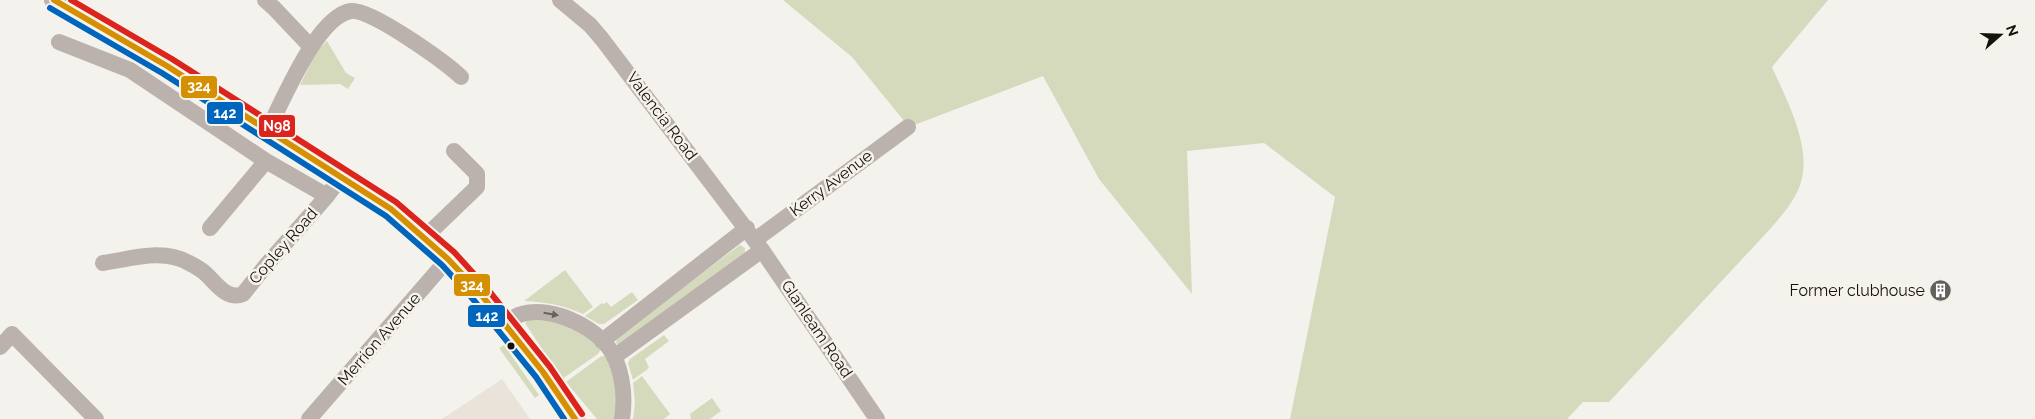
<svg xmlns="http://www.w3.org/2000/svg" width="2035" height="419" font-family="Raleway,sans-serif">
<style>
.built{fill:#e9e3da}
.green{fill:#d5dabc}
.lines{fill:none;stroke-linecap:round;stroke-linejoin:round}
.minor{stroke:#bbb2ad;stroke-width:16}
.major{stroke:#bdb4ae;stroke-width:20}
.bus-1-casing{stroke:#f7f3ea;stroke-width:10}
.bus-2-casing{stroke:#f7f3ea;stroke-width:10}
.bus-3-casing{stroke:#f7f3ea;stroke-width:10}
.bus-1{stroke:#d59002;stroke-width:6}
.bus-2{stroke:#0065bd;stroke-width:6}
.bus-3{stroke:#dc241f;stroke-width:6}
.oneway{fill:#67625e}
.bus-dot{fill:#13120f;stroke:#f7f3ea;stroke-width:2}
.labels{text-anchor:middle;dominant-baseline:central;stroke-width:5;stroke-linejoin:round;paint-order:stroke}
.street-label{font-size:16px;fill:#13120f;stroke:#f7f3ea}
.poi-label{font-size:16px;fill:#13120f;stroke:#f7f3ea;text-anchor:end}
.line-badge{stroke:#f7f3ea;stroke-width:2}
.badge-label{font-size:14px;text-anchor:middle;font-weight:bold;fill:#fff}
</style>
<rect width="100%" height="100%" fill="#f4f2ed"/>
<path class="built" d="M502,379l28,40h-88z"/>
<path class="green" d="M783,0h1045l-56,67c14,32 40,79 29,115 -5,17 -18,32 -29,45l-163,175h-26l-16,17h-277l45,-222 -71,-54 -77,8 5,143 -93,-115 -56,-103 -134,51 -57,-70z
M327,41l19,32 9,5 -7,11 -8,-5 -40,1 16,-33z
M740,245l5,3v5l-127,92 -2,-2 1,-7z
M565,270l28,37 -10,7c-20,-9 -37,-12 -59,-13z
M632,292l6,8 -34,24h-5l-14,-8 17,-13 2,1 3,-2 4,5z
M548,319l29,11 24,19 -3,5 -36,25 -37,-56 3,-3z
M664,335l5,6 -24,18 4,9 -16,12 -5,-17 2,-4z
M504,345l35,50 -4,3 -36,-50z
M606,355l8,20 3,44h-20l-31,-37 34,-25z
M642,376l28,38 -6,5h-31l2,-16 -2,-20z
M712,398l9,13 -11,8h-19l-1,-5z"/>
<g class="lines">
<path class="minor" d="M265,0l9,8 36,38
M560,0l30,25 12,14 160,211 115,169
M59,42l71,28 136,91 61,35 15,-20
M268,129c15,-28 49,-113 83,-118 19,-3 94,51 110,66
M210,228l56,-67
M424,238l53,-51v-13l-23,-23
M755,240l153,-113
M103,263c28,-4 60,-15 86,0 6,3 12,6 17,11 10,9 21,27 37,20l25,-31 59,-67
M505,323c6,-3 11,-8 17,-9 31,-9 80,15 93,44 8,19 10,41 7,61
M602,341l145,-113
M0,347l12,-13 84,85
M614,357l148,-107
M309,419l139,-160"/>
<path class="major" d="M54,0l113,66 224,143 57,50 31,33 64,80 32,47"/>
<defs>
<path id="bus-1" d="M54,0l113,66 224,143 57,50 31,33 64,80 32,47"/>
<path id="bus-2" d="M50,8l112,65 224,143 56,49 30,33 64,79 28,42"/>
<path id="bus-3" d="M71,0l101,59 224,143 58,50 31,34 65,81 32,47"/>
</defs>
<use href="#bus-1" class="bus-1-casing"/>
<use href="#bus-2" class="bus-2-casing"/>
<use href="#bus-3" class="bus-3-casing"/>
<use href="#bus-1" class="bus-1"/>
<use href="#bus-2" class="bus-2"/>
<use href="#bus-3" class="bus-3"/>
</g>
<defs><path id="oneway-solid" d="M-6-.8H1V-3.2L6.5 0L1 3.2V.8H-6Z" transform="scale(1.25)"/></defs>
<use class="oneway" href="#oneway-solid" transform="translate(551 314) rotate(10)"/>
<defs>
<symbol id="building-disc" viewBox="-11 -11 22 22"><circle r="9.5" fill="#62605d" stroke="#f7f3ea"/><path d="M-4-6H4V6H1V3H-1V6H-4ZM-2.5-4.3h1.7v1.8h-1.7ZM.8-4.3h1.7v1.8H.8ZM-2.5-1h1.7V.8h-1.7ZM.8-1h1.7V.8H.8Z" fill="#fff"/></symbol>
</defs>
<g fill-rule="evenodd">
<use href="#building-disc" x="1928" y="278" width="25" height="25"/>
</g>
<circle class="bus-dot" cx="511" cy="346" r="4.5"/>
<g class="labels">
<g class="street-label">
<text transform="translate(662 116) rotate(53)">Valencia Road</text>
<text transform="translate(831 183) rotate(-37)">Kerry Avenue</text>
<text transform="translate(283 246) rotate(-49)">Copley Road</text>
<text transform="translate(817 329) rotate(56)">Glanleam Road</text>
<text transform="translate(379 339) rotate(-49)">Merrion Avenue</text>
</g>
<g class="poi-label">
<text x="1925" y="290">Former clubhouse</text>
</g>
</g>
<g class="line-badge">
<rect x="180" y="75" width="38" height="24" rx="5" fill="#d59002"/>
<rect x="206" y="101" width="38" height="24" rx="5" fill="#0065bd"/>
<rect x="258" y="114" width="38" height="24" rx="5" fill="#dc241f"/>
<rect x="453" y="273" width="38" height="24" rx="5" fill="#d59002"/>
<rect x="467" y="304" width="39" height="24" rx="5" fill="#0065bd"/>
</g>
<g class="badge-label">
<text x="199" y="91">324</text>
<text x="225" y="118">142</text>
<text x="277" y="131">N98</text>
<text x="472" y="290">324</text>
<text x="487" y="321">142</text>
</g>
<g transform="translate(2000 35) rotate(70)" stroke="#f7f3ea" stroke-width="4" paint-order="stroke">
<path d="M0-4L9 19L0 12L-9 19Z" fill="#13120f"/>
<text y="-8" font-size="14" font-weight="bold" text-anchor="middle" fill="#13120f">N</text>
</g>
</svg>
